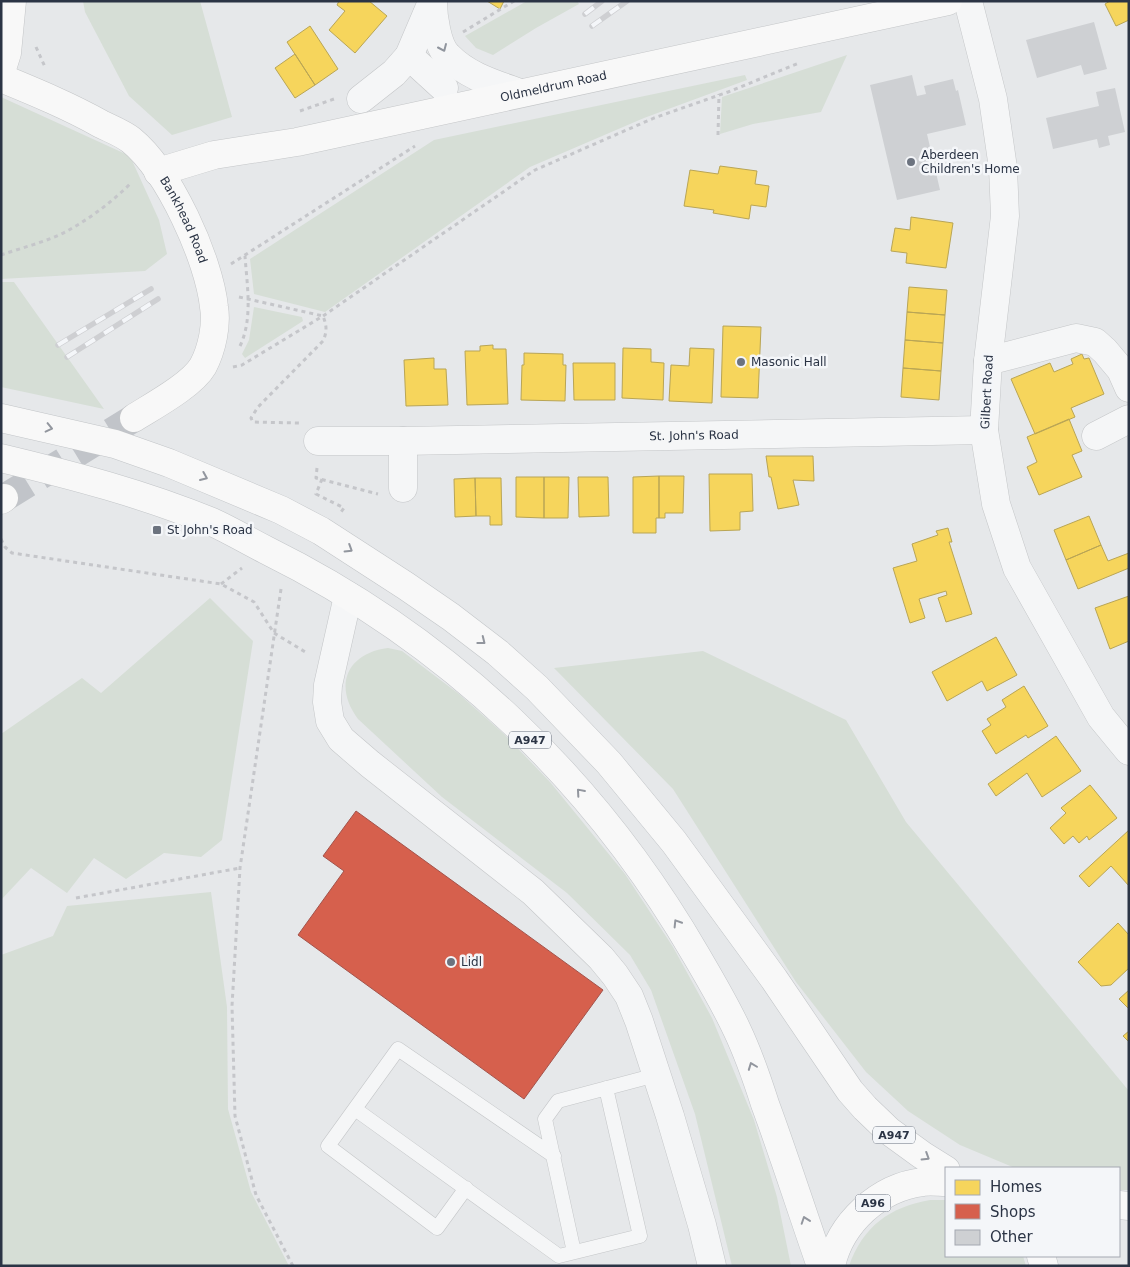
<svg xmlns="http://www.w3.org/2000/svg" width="1130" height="1267" font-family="'DejaVu Sans',sans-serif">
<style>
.green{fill:#d6ded6}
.homes{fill:#f6d55c;stroke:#b9a555}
.shops{fill:#d6604d;stroke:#a3534b}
.building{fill:#ced0d3}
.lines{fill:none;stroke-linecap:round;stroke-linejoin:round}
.secondary-tunnel{stroke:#c1c4c9;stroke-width:28;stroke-dasharray:28 14;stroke-linecap:butt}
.lane-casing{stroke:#c4c6c8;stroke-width:15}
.street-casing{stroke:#c4c6c8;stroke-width:29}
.secondary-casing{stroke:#c4c6c8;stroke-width:29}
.primary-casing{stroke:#c2c5c8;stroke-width:29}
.path{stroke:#c5c6ca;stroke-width:3;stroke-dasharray:4 4;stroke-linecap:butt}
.lane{stroke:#f5f6f7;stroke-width:14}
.street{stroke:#f5f6f7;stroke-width:28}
.secondary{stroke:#f8f8f8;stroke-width:28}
.primary{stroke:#f8f8f8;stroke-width:28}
.rail-casing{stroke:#cecfd2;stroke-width:5.5}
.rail{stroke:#f4f6f9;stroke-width:4;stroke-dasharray:11;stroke-linecap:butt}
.oneway{stroke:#90959e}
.oneway2{stroke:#92969e}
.poi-dot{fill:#6c737f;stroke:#f4f6f9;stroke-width:2}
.labels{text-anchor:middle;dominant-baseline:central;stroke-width:5;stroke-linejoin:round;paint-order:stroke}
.shield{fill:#f4f6f9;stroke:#676e7b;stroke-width:1}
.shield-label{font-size:11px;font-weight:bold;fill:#2b3445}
.street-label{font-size:12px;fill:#2b3445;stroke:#f4f6f9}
.poi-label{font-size:12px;fill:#2b3445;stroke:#f4f6f9;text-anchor:start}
</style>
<rect width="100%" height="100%" fill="#e6e8ea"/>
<path class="green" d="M83,1h117l32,116 -60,18 -43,-39 -44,-84z
M527,1h50l2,3 -43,24 -43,27 -17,-7 -11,-12z
M847,55l-26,57 -68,12 -33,10 2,-37z
M745,75l2,5 -103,38 -114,49 -205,145 -71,-18 -4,-35 184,-119z
M1,97l129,59 29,64 8,34 -22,17 -144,8z
M1,282h13l90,127 -103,-22z
M254,307l48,10 1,4 -58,37 -3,-4 7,-14z
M210,598l43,43 -31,199 -21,17 -37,-4 -38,26 -32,-21 -27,35 -36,-25 -30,32v-166l81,-56 19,15z
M388,648l14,3 57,43 45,40 46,48 75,92 48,73 39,71 42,102 23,77 14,69h-59l-37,-152 -44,-124 -21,-35 -63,-62 -125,-96 -84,-78c-25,-33 -11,-66 30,-71z
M703,651l143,69 60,102 223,269v99h-10v-22h-104l-55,-23 -52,-34 -42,-39 -70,-90 -123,-193 -119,-121z
M211,892l16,115 1,102 23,83 38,74h-288v-311l52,-19 14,-30z
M930,1200h16v56h77l3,10h-177c14,-40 41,-59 81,-66z"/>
<path class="homes" d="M339,1h30l18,15 -32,37 -26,-23 16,-19 -8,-6z
M487,1h17l-4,8z
M1110,1h19v19l-13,6 -11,-22z
M310,26l28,43 -23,16 -28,-43z
M295,54l20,31 -20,13 -20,-30z
M720,166l37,5 -2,13 14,2 -3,21 -15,-2 -2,14 -36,-6 1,-3 -30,-4 6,-36 28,4z
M911,217l42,6 -7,45 -40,-5 1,-10 -16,-2 4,-23 15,2z
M909,287l38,3 -2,25 -38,-3z
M907,312l38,3 -2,28 -38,-3z
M723,326l38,1 -3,71 -37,-1z
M905,340l38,3 -2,28 -38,-3z
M493,345v4h13l2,55 -41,1 -2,-54h15v-5z
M623,348l28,1v13l13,1 -1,37 -41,-2z
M690,348l24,1 -2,54 -43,-2 2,-36 18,1z
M524,353l39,1v11h3l-1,36 -44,-1 1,-35h2z
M1082,354l2,5 5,-1 15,36 -33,14 4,9 -40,17 -24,-55 39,-16 4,9 19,-8 -2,-5z
M434,358v11h12l2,36 -42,1 -2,-46z
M573,363h42v37h-41z
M903,368l38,3 -2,29 -38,-3z
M1069,419l13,32 -10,4 10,22 -43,18 -12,-28 10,-5 -10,-25z
M766,456h47l1,25 -21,-1 6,25 -21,4 -7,-32h-2z
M709,474h43l1,37 -13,1v18l-30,1z
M659,476h25l-1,37h-18v5h-6z
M659,476v42h-3v15h-23v-56z
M516,477h28v41l-28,-1z
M544,477h25l-1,41h-24z
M578,477h30l1,39 -30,1z
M475,478h26l1,47h-12v-9h-14z
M475,478l1,38 -21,1 -1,-38z
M1089,516l12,29 -35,15 -12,-30z
M948,528l4,14h-3l23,72 -26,8 -8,-24 9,-3 -1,-4 -27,8 6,19 -15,5 -17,-55 24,-7 -5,-17 26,-9 -2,-4z
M1101,545l7,16 21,-8v15l-51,21 -12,-29z
M1129,596v45l-19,8 -15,-41z
M996,637l21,38 -30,16 -5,-10 -35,20 -15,-29z
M1024,686l24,40 -20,12 -2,-3 -30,19 -14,-23 9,-6 -4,-6 19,-12 -4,-7z
M1056,736l25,35 -39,26 -15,-24 -31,23 -8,-12z
M1090,785l27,33 -28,22 -2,-4 -8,7 -6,-7 -9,8 -14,-16 16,-15 -5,-5z
M1129,830v56l-18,-20 -22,21 -10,-11z
M1118,923l11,12v33l-18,17 -10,1 -23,-24z
M1129,990v19l-10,-10z
M1129,1031v11l-6,-6z"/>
<path class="shops" d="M356,811l247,179 -79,109 -226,-164 46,-64 -21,-15z"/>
<path class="building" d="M1094,22l13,47 -23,6 -3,-10 -44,13 -11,-38z
M912,75l5,21 9,-2 -2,-8 29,-7 3,12 2,-1 8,35 -39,9 13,56 -43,10 -27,-115z
M1115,88l10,44 -17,4 2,9 -11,3 -2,-9 -44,10 -7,-31 53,-12 -3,-14z"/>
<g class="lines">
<path class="secondary-tunnel" d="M4,498l130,-80"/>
<defs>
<path id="lane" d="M355,1109l204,147 81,-20 -34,-148
M466,1188l-29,40 -109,-82 70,-97 156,107
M574,1252l-29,-133 13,-18 98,-26"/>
<g id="street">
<path d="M433,1c0,15 4,45 15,55 19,20 47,28 72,37"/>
<path d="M968,1l25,98 10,69 2,48 -17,145 -4,69 12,74 21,64 84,149 28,34"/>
<path d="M409,56l35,32"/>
<path d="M361,99l33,-26 15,-17 23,-54"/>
<path d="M988,361l88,-23 19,4 10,9 16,19 8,18"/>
<path d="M1096,436l33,-17"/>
<path id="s1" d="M318,441h85l581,-11"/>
<path d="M403,488v-47"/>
<path d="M348,596l-20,89 -1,17 3,19 11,18 29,25 163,128 68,66 14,17 14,21 10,25 31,95 32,109 10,41"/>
</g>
<g id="secondary">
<path d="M1,72l6,-19 5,-52"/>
<path id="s2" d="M1,78c34,14 68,28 100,46 10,5 21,9 30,16 38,31 78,119 83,167 3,18 -2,42 -11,59 -11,19 -50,40 -69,52"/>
<path id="s3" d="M158,172l56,-17 83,-13 651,-141"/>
<path d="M1,500l3,-2"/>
</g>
<path id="primary" d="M1,418l114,26 54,19 112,47 40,21 85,55 45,31 47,36 39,35 72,75 65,79 100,137 76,112 15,17 24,23 33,24 24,15
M1,458c71,17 143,36 211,64 18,8 36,19 54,28 182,90 328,229 430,405 14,24 29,49 41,75 11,23 20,49 28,74 20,54 37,108 56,162
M1119,1205l10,1
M1041,1256l3,10
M831,1266c9,-43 48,-79 92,-84 7,-1 16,0 23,0"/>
</defs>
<use href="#lane" class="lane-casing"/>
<use href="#street" class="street-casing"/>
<use href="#secondary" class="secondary-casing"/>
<use href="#primary" class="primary-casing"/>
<path class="path" d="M463,32l51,-31
M36,47l9,20
M300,111l34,-12
M718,135l1,-41
M1,255c20,-7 48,-14 66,-24 24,-13 46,-30 65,-49
M231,264l184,-118
M239,297l84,19c4,10 4,16 0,25l-65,66 -7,11 2,4 46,1
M240,346c13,-27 7,-61 5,-90
M233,367l9,-2 81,-49 212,-146 119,-52 74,-26 71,-29
M317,468l-1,10 62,16
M322,479l-6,15 28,14 -3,4
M1,539l4,8 7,6 209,31 33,18 20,31 33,20
M221,584l21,-16
M281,589l-41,279 -8,138 3,110 21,79 37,71
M76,898l164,-30"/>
<use href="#lane" class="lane"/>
<use href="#street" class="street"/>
<use href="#secondary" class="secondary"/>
<use href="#primary" class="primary"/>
<defs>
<path id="rail" d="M585,14l17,-13
M592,26l35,-25
M58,345l93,-56
M67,357l91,-58"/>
</defs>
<use href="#rail" class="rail-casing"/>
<use href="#rail" class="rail"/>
</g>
<defs><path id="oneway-chevron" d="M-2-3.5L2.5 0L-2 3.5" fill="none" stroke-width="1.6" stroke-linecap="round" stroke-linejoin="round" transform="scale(1.25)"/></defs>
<use class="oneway" href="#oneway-chevron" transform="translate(443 48) rotate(66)"/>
<g class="oneway2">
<use href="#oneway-chevron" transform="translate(49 428) rotate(13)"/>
<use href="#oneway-chevron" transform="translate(204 477) rotate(23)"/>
<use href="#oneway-chevron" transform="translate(349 549) rotate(32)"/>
<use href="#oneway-chevron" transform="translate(482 641) rotate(38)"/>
<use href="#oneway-chevron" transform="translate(580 792) rotate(-131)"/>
<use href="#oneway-chevron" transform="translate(677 923) rotate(-122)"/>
<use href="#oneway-chevron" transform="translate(752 1066) rotate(-111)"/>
<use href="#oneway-chevron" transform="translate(926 1157) rotate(32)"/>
<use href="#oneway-chevron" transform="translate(805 1220) rotate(-109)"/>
</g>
<g class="poi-dot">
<circle cx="911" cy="162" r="5"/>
<circle cx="741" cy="362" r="5"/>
<rect x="152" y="525" width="10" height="10" rx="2.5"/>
<circle cx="451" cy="962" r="5"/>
</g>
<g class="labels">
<g class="shield">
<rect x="509" y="731.5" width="42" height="17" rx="4"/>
<rect x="873" y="1126.5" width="42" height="17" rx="4"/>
<rect x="855.5" y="1194.5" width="35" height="17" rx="4"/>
</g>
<g class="shield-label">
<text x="530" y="740">A947</text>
<text x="894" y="1135">A947</text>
<text x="873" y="1203">A96</text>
</g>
<g class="street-label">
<text stroke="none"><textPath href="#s3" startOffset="405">Oldmeldrum Road</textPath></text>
<text stroke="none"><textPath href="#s2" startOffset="241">Bankhead Road</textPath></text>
<text transform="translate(987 392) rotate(-87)">Gilbert Road</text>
<text stroke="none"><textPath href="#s1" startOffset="376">St. John's Road</textPath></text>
</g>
<g class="poi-label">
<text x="921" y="155">Aberdeen<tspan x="921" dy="14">Children's Home</tspan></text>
<text x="751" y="362">Masonic Hall</text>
<text x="167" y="530">St John's Road</text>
<text x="461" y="962">Lidl</text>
</g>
</g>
<rect width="1130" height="1267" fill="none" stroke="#2b3445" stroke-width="5"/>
<rect x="945" y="1167" width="175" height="90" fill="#f4f6f9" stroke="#a4a8b1"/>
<rect x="955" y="1180" width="25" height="15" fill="#f6d55c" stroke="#a4a8b1"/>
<text x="990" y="1192" font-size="15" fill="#2b3445">Homes</text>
<rect x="955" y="1204" width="25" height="15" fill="#d6604d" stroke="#a4a8b1"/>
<text x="990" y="1217" font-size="15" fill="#2b3445">Shops</text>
<rect x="955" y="1230" width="25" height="15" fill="#ced0d3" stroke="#a4a8b1"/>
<text x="990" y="1242" font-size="15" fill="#2b3445">Other</text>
</svg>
